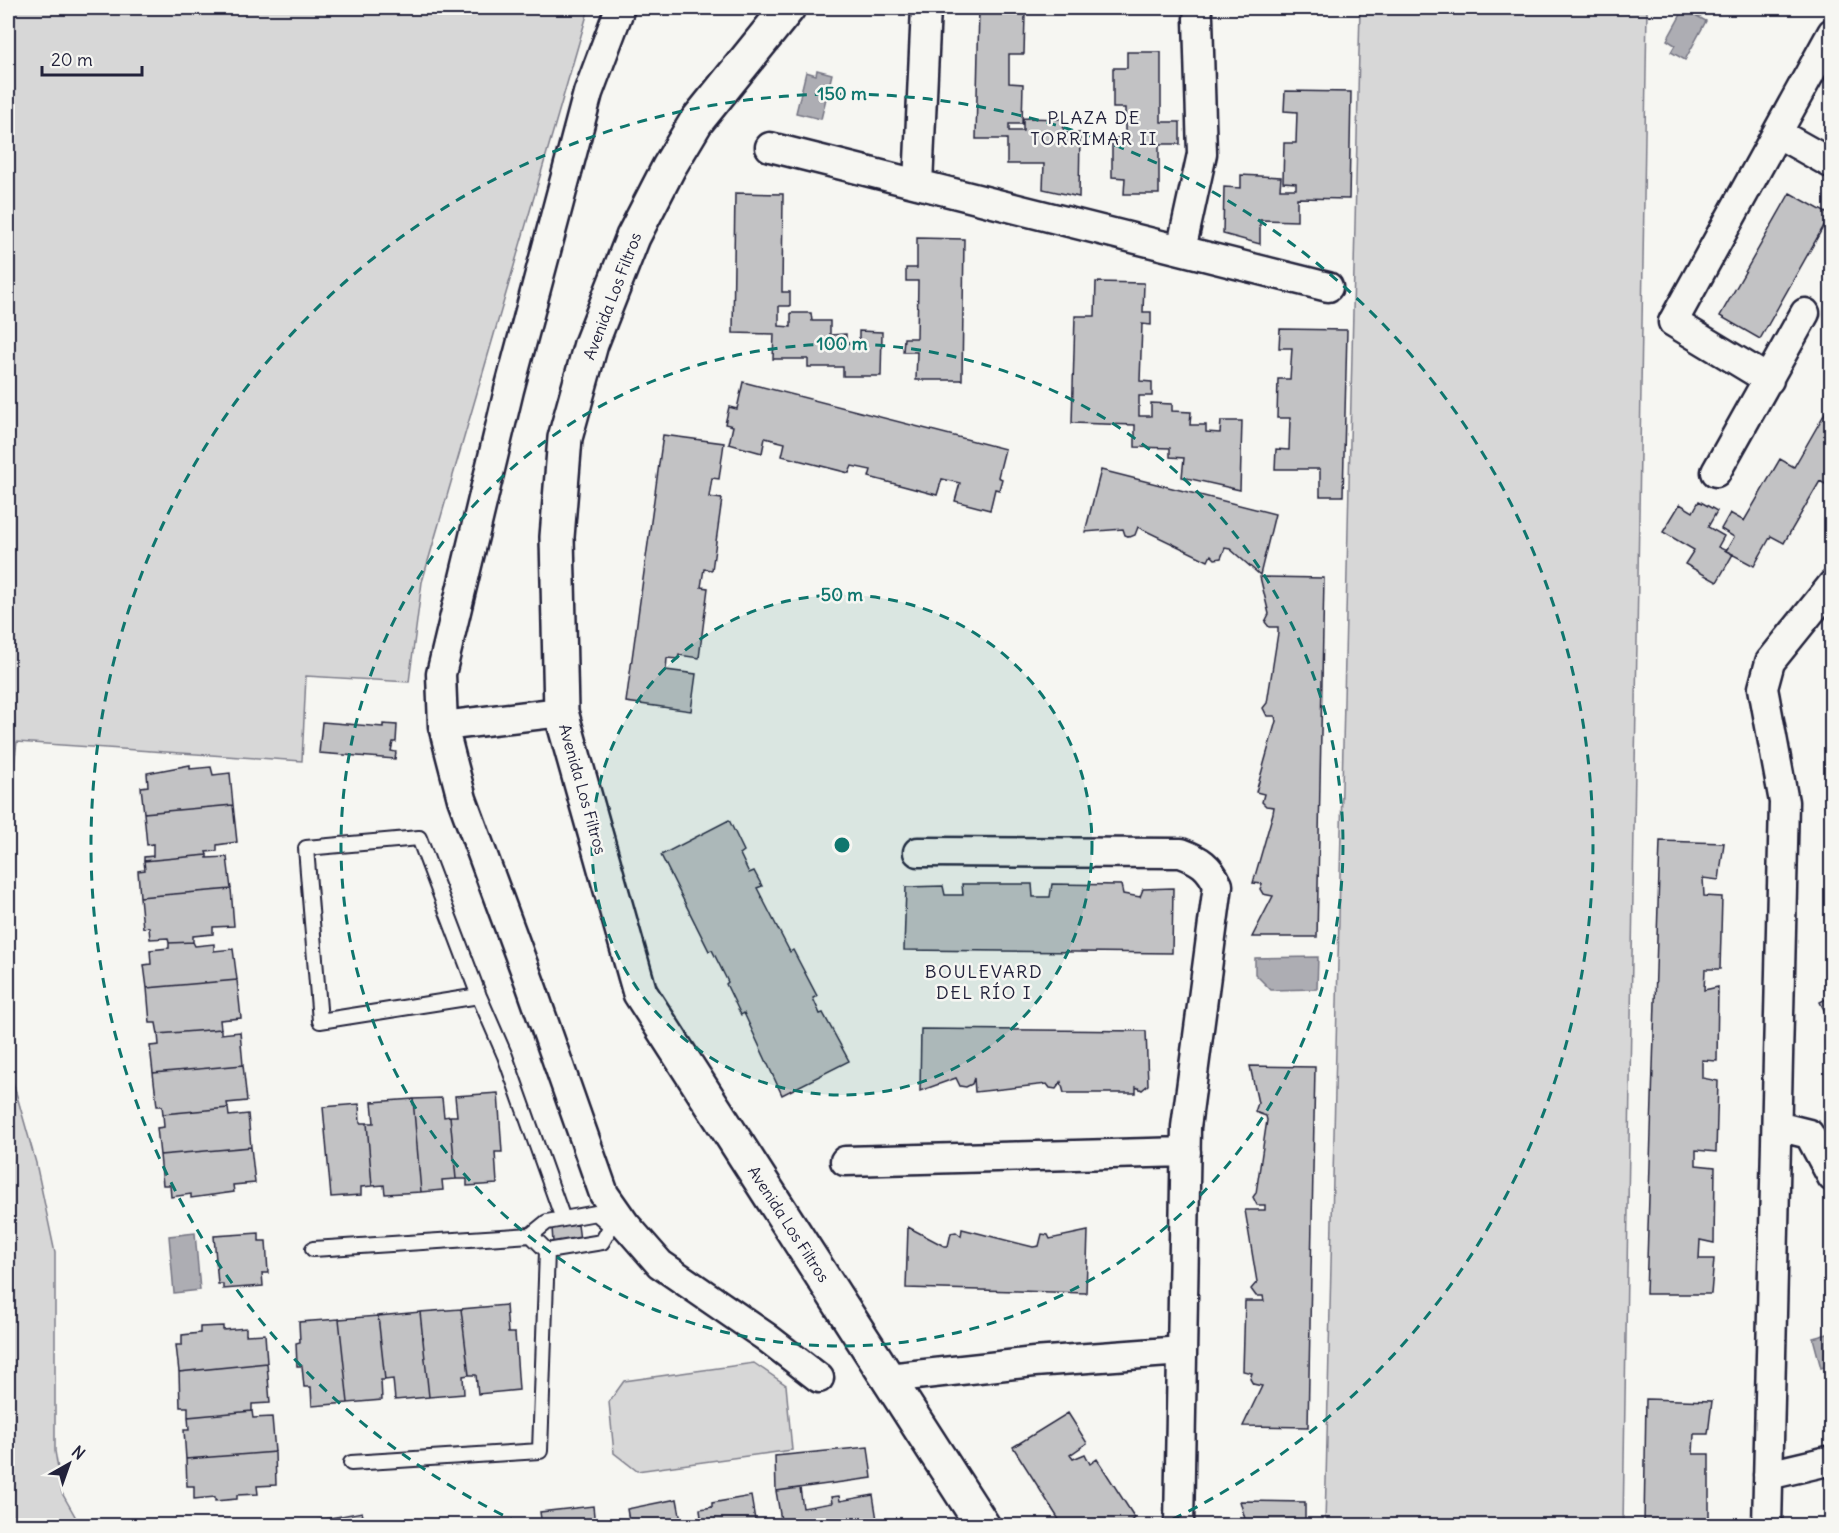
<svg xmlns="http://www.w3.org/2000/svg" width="1839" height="1533" font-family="Delius,sans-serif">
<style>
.green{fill:#d7d7d7;stroke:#7c7c89;stroke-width:1.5}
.water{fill:#adadb3;stroke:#757583;stroke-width:1.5}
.building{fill:#c2c2c4;stroke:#22223b;stroke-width:1.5}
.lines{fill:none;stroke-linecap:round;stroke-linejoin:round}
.service-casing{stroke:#22223b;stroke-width:18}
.minor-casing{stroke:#22223b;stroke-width:33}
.secondary-casing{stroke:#22223b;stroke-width:38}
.service{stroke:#f6f6f2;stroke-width:14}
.minor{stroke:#f6f6f2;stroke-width:28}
.secondary{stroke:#f6f6f2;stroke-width:33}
.ring{fill:none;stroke:#0f766e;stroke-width:3;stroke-dasharray:10 8}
.labels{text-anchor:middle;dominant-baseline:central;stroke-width:5;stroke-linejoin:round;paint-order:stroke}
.street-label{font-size:16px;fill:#22223b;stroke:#f6f6f2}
.neighbourhood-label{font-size:18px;letter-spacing:1.5px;fill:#22223b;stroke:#f6f6f2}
.centre{fill:#0f766e;stroke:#f6f6f2;stroke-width:3}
.ring-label{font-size:18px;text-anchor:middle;font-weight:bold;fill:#0f766e;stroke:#f6f6f2;stroke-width:5;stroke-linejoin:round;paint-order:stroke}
</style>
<rect width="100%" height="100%" fill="#f6f6f2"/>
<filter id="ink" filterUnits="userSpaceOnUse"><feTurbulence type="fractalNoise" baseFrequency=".0167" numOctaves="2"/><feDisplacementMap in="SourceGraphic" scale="12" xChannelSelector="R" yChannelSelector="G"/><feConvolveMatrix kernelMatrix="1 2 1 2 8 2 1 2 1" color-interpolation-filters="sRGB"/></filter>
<g filter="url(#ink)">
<path class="green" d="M8,8h581l-167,574 -13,100 -103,-6 -4,85 -285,-19 -9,67z
M1360,8h287l-24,1517h-298z
M8,1033l5,49 23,81 19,90v198l7,42 18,32h-72z
M754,1363l32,22 6,65 -155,21 -23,-18 -5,-51 15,-21z"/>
<path class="water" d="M1684,9l22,12 -21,39 -14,-8 4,-7 -8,-5z
M817,70l15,4 -11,45 -25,-6 10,-41 10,3z
M1318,957l-1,32 -46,1 -16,-16v-16z
M195,1233l5,57 -26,3 -5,-57z
M1831,1333v32l-10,3 -8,-30z"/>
<path class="building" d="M979,8h32v6h14l-1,40h-15v29l14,1 -1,40h-13v7h14v-13l41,1 -1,14h17l-1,64 -36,-8 1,-25h-37v-25h-31z
M1127,52h34v70h19v22h-21v50h-35l1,-16 -13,-1v-39h13v-30h-12v-40h14z
M1285,91l66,1 -2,107 -52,-1v23l-37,-1v24l-37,-10 1,-47 17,1v-13l40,2 -1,12h16v-6l-13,-1 1,-39h12l1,-31 -13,-1z
M735,193l48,1 -1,98h8v14h-11v20l12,1v-14h20l1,8h18v14l16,-1v9h13v-12l23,1 -1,44h-38v-9h-35v-8h-35l1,-25 -41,-1z
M1790,193l40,22 -70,124 -40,-23z
M917,238l47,1 -2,141h-46l1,-28h-14l1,-14h13l1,-57h-12v-13h11z
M1096,282l48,1 -1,29h8v13l-9,-1 -2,57 12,1v14h-13v20h12v-13l21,1v7l19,1 -1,13h16v7l14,1 1,-12h21l-2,69 -58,-13 2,-19 -14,-1v-9l-35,-1v-22l-63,-2 3,-107h20z
M1280,329l67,1 -4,166h-23v-27h-45l1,-20 13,1 1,-32h-13l1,-39h12l2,-31h-13z
M743,382l262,67 -7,28 4,2 -3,11 -4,-1 -5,21 -35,-9 5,-18 -18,-4 -5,16 -68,-18 2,-7 -19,-4 -3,7 -67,-17 3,-13 -20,-5 -3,15 -33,-9 4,-18 -8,-2 4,-17 8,2z
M1829,406l3,2v80l-12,-7 -36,62 -13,-7 -17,30 -28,-15 8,-14 -13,-8 9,-16 14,8 36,-62 14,8z
M663,435l61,8 -5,36 -7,-1 -3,19 13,2 -10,71 -8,-1 -3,18 7,1 -9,70 -20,-3 -1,4 -11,-1 -1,12 30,4 -5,37 -65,-9z
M1101,470l174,44 -15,61 -30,-26 -5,-1 -4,10 -6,1 -4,-4 -3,6 -70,-34 -3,8 -5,2 -5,-2 -2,-6 -38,3z
M1699,501l18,10 -9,16 16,9 -6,11 15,7 -16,28 -32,-18 9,-14 -31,-18 17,-28 13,8z
M1260,577l64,1 -7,359h-65l21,-41 -10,-2 -3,-5 2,-5 -9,-1 20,-70 1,-6 -8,-1 -4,-4 2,-8 -8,-2 20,-71 -1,-5h-8l-4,-8 4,-5 11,-70v-6h-9l-4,-5 4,-8z
M322,722l61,5v-3l14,1 -1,17h-3l-2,9 5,1 -1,7 -76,-6z
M190,765v4l21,-2 2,8 17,-2 3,32 -89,8 -3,-26 7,-1 -1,-13z
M233,805l4,37 -20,3v6l-11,1 1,3 -63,6v-4l9,-1v-12l-6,1 -3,-32z
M729,820l15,31 -4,3 9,19 5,-2 8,15 -5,2 33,64 3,-2 24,46 -4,2 7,16 3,-1 26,48 -67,34 -38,-82 -3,2 -15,-31 2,-2 -16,-32 -3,1 -48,-96z
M1660,841l64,2 -5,37 -16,-2 1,18 18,1 -2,72h-15l-1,21 14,-3 -1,74 -15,-1v18l16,3 -2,71 -20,-2v15l19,2 -1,76 -14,-3 -1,19h15l-3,35h-65z
M207,855v3l20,-1 4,32 -91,8 -2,-26 7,-1 -1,-9z
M962,884h70l1,13h17l2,-13 69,1 2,9 17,3 3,-8 30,-1 -1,65 -268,-3 2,-63 37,-1 2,9h18z
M231,889l3,37 -21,1v7l-20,2v6l-24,1 -1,-5 -18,1 -1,-12 -6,1 -3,-31z
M193,942l2,4 19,-2v7l19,-2 4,31 -90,8 -3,-23 7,-1 -1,-14 19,-2v-5z
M237,980l4,38 -21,2 1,9 -63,5 -2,-11h-6l-3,-35z
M1832,996v29l-12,-23z
M221,1029v5l19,-2 3,33 -90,8 -3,-27 9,-1 -1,-11z
M921,1029l225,2 2,54 -6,5 -6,-3v6h-72l-3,-11 -5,7 -6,-1 -3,-4 -72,8 -1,-14 -2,6 -6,3 -6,-1 -4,-8 -36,13z
M243,1065l4,36 -20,2 1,5 -65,6 -1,-8h-5l-4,-33z
M1250,1066l65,1 -7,360 -65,-1 19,-40 -9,-2 -3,-5 2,-6 -9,-2 2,-70h19l-1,-5h-7l-5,-7 6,-7 -12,-72h20v-5h-8l-4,-8 3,-4 11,-73 -1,-4 -11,-4 3,-9z
M498,1093l4,59h-7l2,32 -30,2v-7h-11l-6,-63h7l-2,-20z
M442,1098l2,19 6,-1 6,63 -14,1 1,10 -22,2 -8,-93z
M413,1099l8,93 -36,2 -1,-9 -12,1 -5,-63h7l-2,-21z
M359,1104l1,19h7l5,63 -11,1v8l-30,2 -8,-90z
M228,1108l1,8 19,-2 3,33 -91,8 -3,-27 7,-1 -1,-13z
M251,1147l4,36 -22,2 1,7 -43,6v-4l-20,3 -1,-12h-7l-3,-30z
M578,1225l2,15 -27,3 -1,-16z
M908,1227l36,19h4l3,-13 5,-1 5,4 1,-7 71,18 6,-1 3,-12 6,1 2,4 38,-8 -2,62 -180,-5z
M259,1233v8h7l2,32h-6l1,13 -40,3v-5h-5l-4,-48z
M506,1305l2,28h7l4,57 -41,4 -2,-19h-7l-8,-66z
M461,1309l8,66 -6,1 1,18 -35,3 -9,-85z
M420,1312l9,85 -34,3 -2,-21 -8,1 -7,-64z
M378,1316l7,64h-4l1,20 -34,3 -9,-84z
M339,1319l9,84 -36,3 -1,-19h-7l-2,-21h-5l-1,-23 4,-1 -1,-20z
M223,1326v4l23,-2v7l19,-1 2,29 -88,9 -3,-27h6v-10l18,-2v-6z
M267,1363l3,40 -18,1v7l-64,6v-10h-8l-1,-35z
M1646,1399l66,2 -4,33h-14l-1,20h16v70l-65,2z
M252,1411l1,7 19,-1 3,35 -89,7 -2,-29h5l-1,-13z
M1068,1413l19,30 -17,12 3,4 12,-5 5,10 7,-5 38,59 -6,6 2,2h-68l-50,-79z
M868,1447l4,31 -96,13 -1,-35z
M275,1452l1,33 -19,1 1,8 -21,1v4l-22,2v-4l-21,2v-13h-7l-1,-27z
M800,1488l3,20 29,-5 -1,-6 8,-1 1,5 33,-6 5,31h-96l-6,-35z
M751,1496l5,30h-54l-2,-17 12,-2v-4z
M677,1499l5,27h-52l-3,-17z
M1240,1501l65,1v24h-58z
M593,1506l2,20h-53l-2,-14z
M362,1512l3,14h-66l-1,-2z"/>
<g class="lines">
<defs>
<path id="service" d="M479,996l-159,25 -14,-173 113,-10 60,158 26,60 58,163
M611,1226l-9,16 -55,9 -16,-16 16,-13 49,-9 15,13 12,-2
M313,1249l218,-14
M351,1463l189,-12 7,-200"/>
<path id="minor" d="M620,8l-32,85 -79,297 -68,284 2,52 19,73 69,187 73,208 21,30 35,40 106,73 53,41
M1777,133l55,31
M770,147l558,140
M918,184l8,-176
M1181,250l21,-96 -4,-136
M1769,380l-96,-58 159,-289
M1716,472l89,-159
M443,726l118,-14
M918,852l263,1c19,7 28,13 37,32l-32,242 -7,399
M1777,1126l32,8 23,43
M845,1161l341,-9
M888,1378l146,-16 148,-11
M1768,1475l64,-15
M1767,1526l17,-724 -21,-114 7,-26 62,-77"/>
<path id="secondary" d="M788,8l-92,114 -27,45 -36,70 -42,107 -26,94 -8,99 4,175 79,281 343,533"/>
</defs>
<use href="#service" class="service-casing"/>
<use href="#minor" class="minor-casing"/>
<use href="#secondary" class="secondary-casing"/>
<use href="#service" class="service"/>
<use href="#minor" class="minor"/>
<use href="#secondary" class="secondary"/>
</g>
</g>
<circle cx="842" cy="845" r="250" fill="#0f766e" fill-opacity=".12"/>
<g class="ring">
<circle cx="842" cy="845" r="250"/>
<circle cx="842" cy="845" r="501"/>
<path d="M519 1523A751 751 0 1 1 1165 1523"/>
</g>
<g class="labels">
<g class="street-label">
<text transform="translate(612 296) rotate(-69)">Avenida Los Filtros</text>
<text transform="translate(583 789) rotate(74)">Avenida Los Filtros</text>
<text transform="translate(789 1224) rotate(57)">Avenida Los Filtros</text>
</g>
<g class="neighbourhood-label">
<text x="1094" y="117">PLAZA DE<tspan x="1094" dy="21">TORRIMAR II</tspan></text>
<text x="984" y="971">BOULEVARD<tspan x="984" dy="21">DEL RÍO I</tspan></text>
</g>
</g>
<circle cx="842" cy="845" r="9" class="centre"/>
<g class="ring-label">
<text x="842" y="100">150 m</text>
<text x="842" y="350">100 m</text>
<text x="842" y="601">50 m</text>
</g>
<rect width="1839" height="1533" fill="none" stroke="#f6f6f2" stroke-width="30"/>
<rect x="15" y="15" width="1809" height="1503" fill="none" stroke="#22223b" stroke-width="2" filter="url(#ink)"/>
<g transform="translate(69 1464) rotate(40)" stroke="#f6f6f2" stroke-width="4.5" paint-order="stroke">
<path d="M0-4.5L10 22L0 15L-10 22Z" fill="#22223b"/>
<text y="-9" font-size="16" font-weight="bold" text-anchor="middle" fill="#22223b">N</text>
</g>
<path d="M42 66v9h100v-9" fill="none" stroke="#22223b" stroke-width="3"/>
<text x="51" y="66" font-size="18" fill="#22223b" stroke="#f6f6f2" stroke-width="4.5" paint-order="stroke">20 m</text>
</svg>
